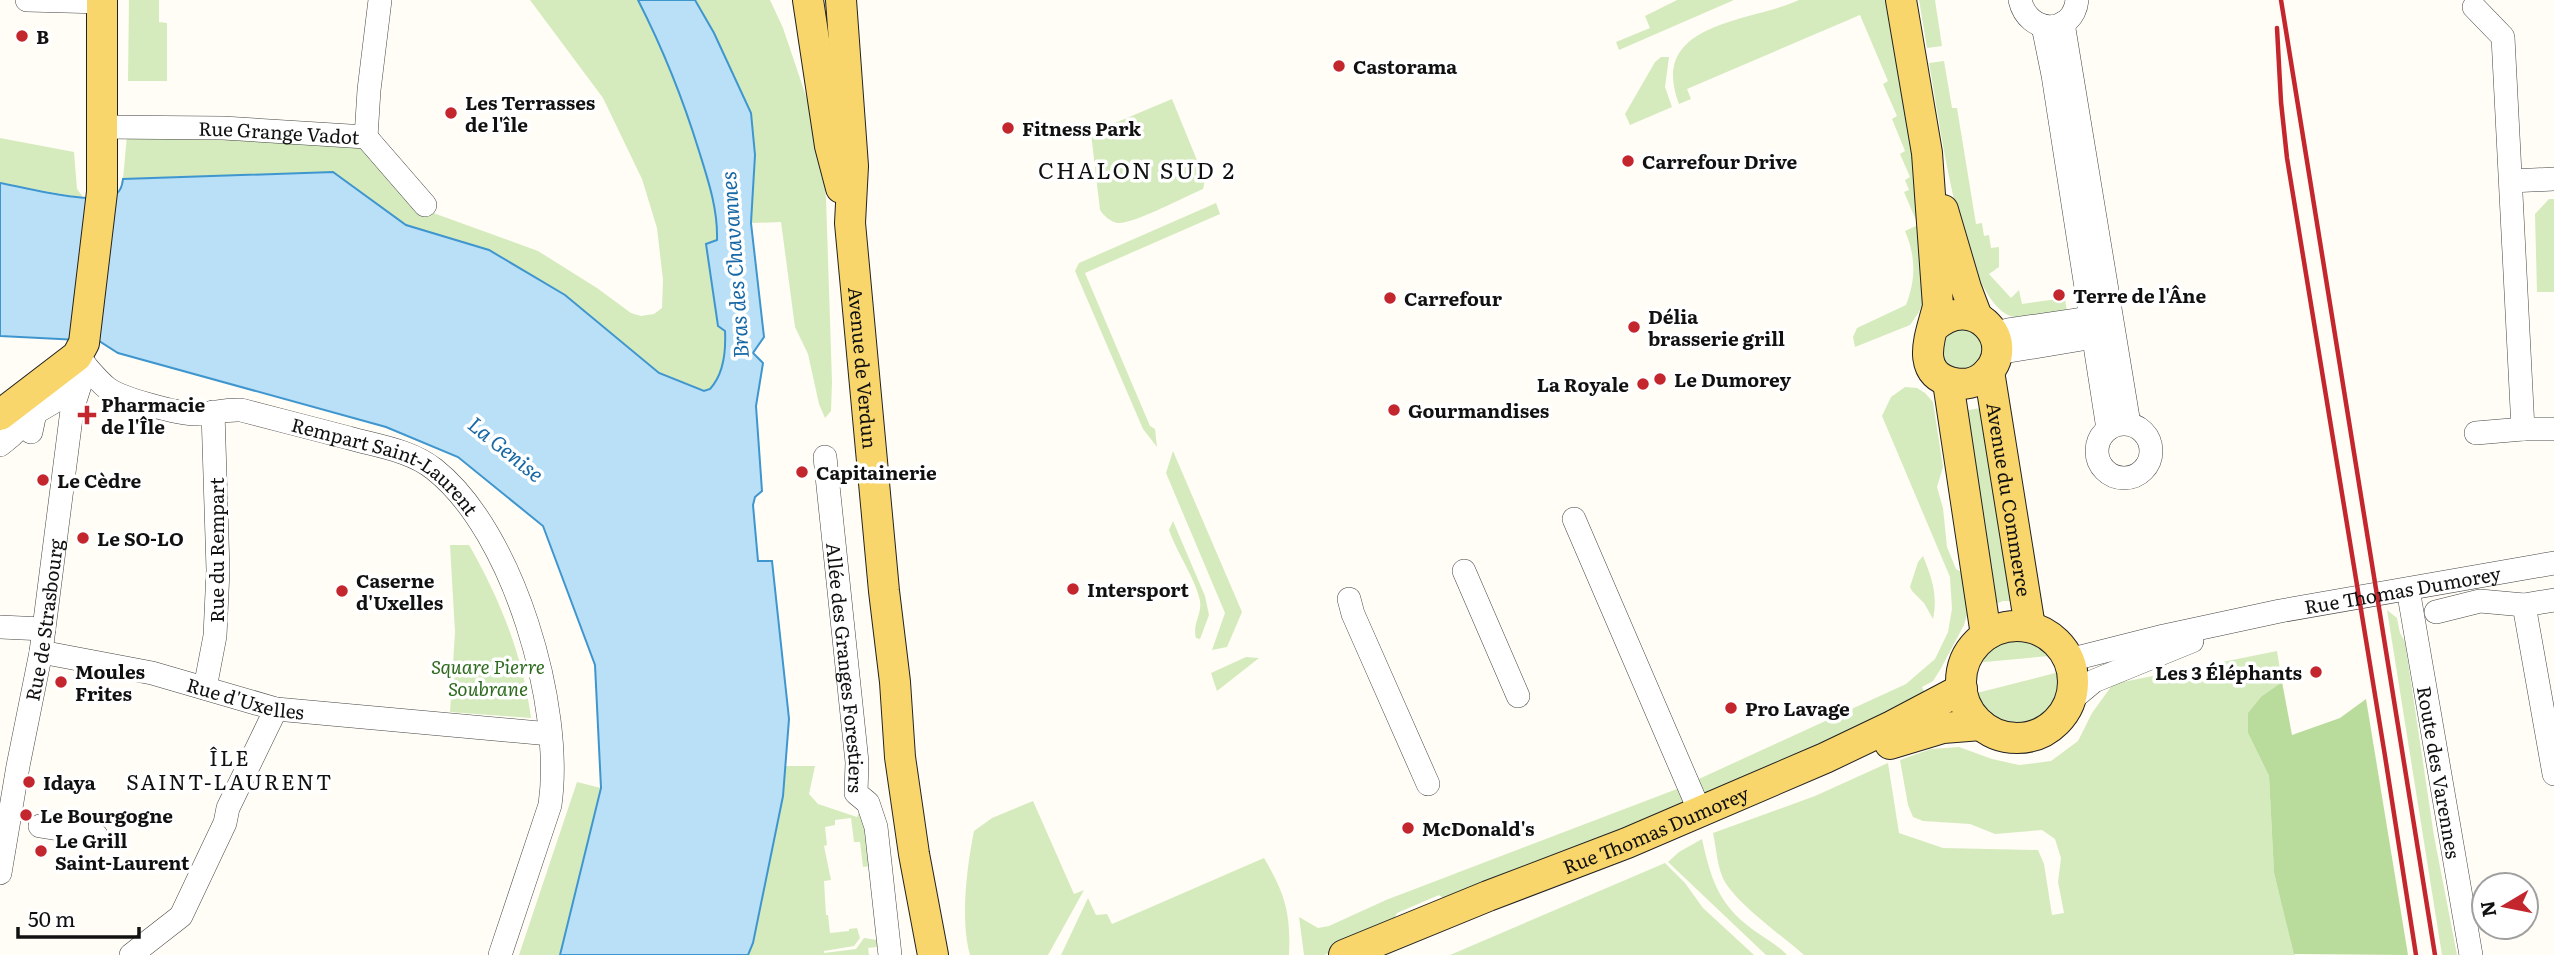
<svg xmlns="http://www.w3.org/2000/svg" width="2554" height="955" font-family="Literata,serif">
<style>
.green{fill:#d5ebbd}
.forest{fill:#b9dc9c}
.water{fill:#b9e0f7;stroke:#3f96cf;stroke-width:2}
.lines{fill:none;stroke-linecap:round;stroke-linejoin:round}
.minor-casing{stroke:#444;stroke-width:24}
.major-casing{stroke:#222;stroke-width:32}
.minor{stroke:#fff;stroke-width:23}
.major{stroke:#f9d66b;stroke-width:30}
.rail{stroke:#c4262e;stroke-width:4.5}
.poi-dot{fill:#c4262e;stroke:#fff;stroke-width:2.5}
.labels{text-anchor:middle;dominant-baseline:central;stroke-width:7;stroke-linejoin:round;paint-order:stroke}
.poi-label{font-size:19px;font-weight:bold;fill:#111;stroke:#fff;text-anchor:start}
.street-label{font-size:19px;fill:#111;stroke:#fff}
.park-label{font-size:19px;font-style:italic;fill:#2f6b1f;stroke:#fff}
.water-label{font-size:21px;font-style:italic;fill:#1768a6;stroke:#fff}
.neighbourhood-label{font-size:21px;letter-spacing:2px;fill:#111;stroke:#fff}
.quarter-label{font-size:23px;letter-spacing:2px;fill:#111;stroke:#fff}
</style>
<rect width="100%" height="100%" fill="#fffdf5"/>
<path class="green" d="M129,0h30v22l8,1v58h-39z
M530,0h108c25,49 45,99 61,151 9,29 19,58 18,90l-11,3 12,81 7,6c1,20 -1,43 -14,58l-7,2 -45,-18 -94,-78 -76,-45 -83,-25 -73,-53 -210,7 4,-44 232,8 66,67 113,41 59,37 34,25 10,3 13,-2 8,-6 1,-28 -6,-52 -15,-49 -39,-81z
M695,0h75l13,28 29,86 8,35 6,49 6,184 -1,29 -6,7 -6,-14 -11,-50 -13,-27 -14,-105 -30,1 4,-68 -41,-122z
M1677,0h57l-115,50 -3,-8 34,-14 -5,-12z
M1799,0h86l37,213 1,88 -4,11 -9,13 -55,22 -2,-10 4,-9 49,-23c10,-26 10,-48 -1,-74l13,-6 -14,-33 5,-2 -4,-10 5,-3 -10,-23 5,-3 -13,-32 5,-3 -14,-32 5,-3 -28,-66 -173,74 4,10 -12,5c-32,-83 74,-82 120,-104z
M1919,0h16l7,46 -15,2z
M1661,57h8l-4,30 7,20 -42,18 -5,-11 30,-52z
M1944,61l8,47h5l19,116 6,-1 2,13 5,-1 2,13 8,-1v20l-10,7 22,24 8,-8 3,14 43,-6 2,16c-17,2 -42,9 -59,1 -48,-24 -69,-200 -79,-252z
M1172,99l33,81 -2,9c-17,7 -69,35 -85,34 -7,-1 -14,-7 -18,-13l-9,-77z
M0,138l74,14 3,37 6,8 7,2 -90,-16z
M2549,199h5v93h-17l-2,-78z
M1216,203l4,11 -135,59 65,153 5,3 2,18 -14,-18 -68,-158 4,-8z
M1947,327l36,5 1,30 -20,11 -21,-10 -1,-30z
M1905,387l12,1 8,5 8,9 10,65 -6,20 6,21 4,39 9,22 7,4 4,42 -3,10 -24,45 -7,11 -11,6 5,11 -476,205 -12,-8 -42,18 -9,17 -64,25h-20l-5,-38 19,11 11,-2 57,-26 291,-111 229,-105 29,-25 13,-27 4,-23 -2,-32 -68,-161 9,-19z
M1987,407l31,194h-15l-13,5 -33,-194z
M1173,451l69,161 -15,35 -15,3 13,-37 -59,-140z
M1173,521l32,75 4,19 -9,24 -4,-1c-4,-14 6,-23 4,-37 -4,-21 -24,-50 -31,-71z
M450,545h19c31,54 54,111 62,173l-81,-6 5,-80z
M1923,556c9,22 15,39 10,63l-9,-16 -12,-12 -2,-4 8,-25z
M2387,610l10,8 3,15 5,9 29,194 23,119h-15z
M2021,638l15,6 13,12 -76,7c15,-15 26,-23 48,-25z
M2277,651l5,31 -20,14 -14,37 21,43 5,97 21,82h-491c-21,-19 -72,-54 -82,-79 -5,-13 -6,-29 -9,-43l102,-37 73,-33 11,70 44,15 95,2 6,14 8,51 12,-2 -6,-31 3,-24 -6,-19 -13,-9 -47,4 -25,-10 -47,-3 -10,-4 -5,-12 -8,-45 31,-11 28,-2 33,12 27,6 32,-4 27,-20 14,-28 21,-29z
M1246,657l13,1 -42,33 -6,-18z
M2059,672c1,5 3,11 2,16 -4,27 -38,54 -65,41 -14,-7 -20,-21 -27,-34z
M785,766h30l-6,28 9,10 39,13 5,-12 15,60 -14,2 -3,-25h-6l-3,-24 -16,2v5l-10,2 2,18 -3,1 7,34 -7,1 2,34h2l2,18 19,-2v-2l8,-1 3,10 -6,8 -30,5v2l32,-4 8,-11 20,3 1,5 -17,2 1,7h-121l5,-12 30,-147z
M577,782l24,6 -41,167h-41z
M1033,801l41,93 10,-4 -36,65h-78c-10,-35 -3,-89 4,-124l18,-13z
M1702,839c8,36 15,62 45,86 13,11 29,18 40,30h-21l-98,-93 11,-10z
M1264,858c21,36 27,55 25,97h-228l27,-57 8,17 11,-1 5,10z
M1665,863l20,20 18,25 51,47h-304z"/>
<path class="forest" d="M2282,682l10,53 48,-17 26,-19 42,256 -114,-1 -20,-81 -5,-97 -21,-43v-20l14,-17z"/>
<path class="water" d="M638,0h57l19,33 37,80 4,42 -4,68 13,114 -11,16 10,10 -7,43 6,85 -7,6 -2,8 5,56h14l17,158 -6,77 -30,147 -5,12h-188l41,-167 -6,-123 -52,-139 -85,-69 -72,-30 -268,-74 -19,-12 -99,-5v-153c27,5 88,21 112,13 8,-3 10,-9 11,-17l210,-7 73,53 83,25 76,45 94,78 45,18 6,-2c14,-15 16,-38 15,-58l-7,-5 -12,-82 11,-4c1,-31 -9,-60 -18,-89 -16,-52 -36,-102 -61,-151z"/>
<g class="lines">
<defs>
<g id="minor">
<path d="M27,0l75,2"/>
<path d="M2020,0c8,35 53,36 57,0"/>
<path d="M2474,7l29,30 20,392"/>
<path d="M2063,23l66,401"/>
<path d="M2043,26l10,49 55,354"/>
<path id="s1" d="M102,127l121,1 143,9 59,68"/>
<path d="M366,137l3,-47 11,-90"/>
<path d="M2511,181l43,-2"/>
<path d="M1994,334l14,-4 83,-12"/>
<path d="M1997,353l97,-16"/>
<path id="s2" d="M77,356c10,11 19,23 30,32 14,11 72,26 90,26 14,0 28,-5 44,-4 36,9 72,19 108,28 28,8 61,12 85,31 80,63 130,238 116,336l-50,150"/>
<circle cx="2124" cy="451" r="27"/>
<path d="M31,432l4,-19 42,-25"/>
<path d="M2476,433l47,-4h31"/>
<path d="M0,445c16,-13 26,-17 19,-39"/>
<path id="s3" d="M825,457l32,305 -1,31 12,10 8,24 14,128"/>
<path d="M1574,519l120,279"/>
<path d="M1464,571l54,125"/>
<path id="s4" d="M2408,589l63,366"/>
<path d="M1349,599l4,15 75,170"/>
<path d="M2524,605l30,169"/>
<path d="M2436,612l44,-11 44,4 30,-5"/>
<path d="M0,627l44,2"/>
<path id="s5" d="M41,652l111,21 124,36 274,25"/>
<path id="s6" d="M2069,660l95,-24 116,-25 274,-48"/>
<path d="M205,688l10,-52 3,-66 -5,-158"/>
<path d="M2070,701l24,-20 98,-40"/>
<path d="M40,826l56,9"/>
<path id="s7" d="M0,873l18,-107 23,-114 31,-242 14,-44"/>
<path d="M131,955l50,-39 44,-93 3,-15 48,-99"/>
</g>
<g id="major">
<path d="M808,0l22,146 11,42"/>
<path id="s8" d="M841,0l12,166 -3,57 34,368 11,91 5,75 14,97 19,101"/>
<path d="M1901,0l26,153 11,153c-6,27 -26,67 16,77 10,2 22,0 30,-7 37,-32 -11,-87 -51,-48"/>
<path d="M1943,210l23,78 11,29"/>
<path id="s9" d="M1989,371l41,256"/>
<path d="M1948,382l38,253"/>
<path d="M0,415l77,-59 7,-13 18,-151v-192"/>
<circle cx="2017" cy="682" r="56"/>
<path d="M1890,744l53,-16 38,-3"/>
<path id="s10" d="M1344,955l144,-59 139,-53 198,-85 67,-32 70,-37"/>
</g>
</defs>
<use href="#minor" class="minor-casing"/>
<use href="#major" class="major-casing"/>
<use href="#minor" class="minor"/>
<use href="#major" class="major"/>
<path class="rail" d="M2281,0l154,955
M2277,28l4,74 6,56 98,598 31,199"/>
</g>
<g class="poi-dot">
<circle cx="22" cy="36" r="7"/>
<circle cx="1339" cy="66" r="7"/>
<circle cx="451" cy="113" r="7"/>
<circle cx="1008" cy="128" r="7"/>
<circle cx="1628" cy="161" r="7"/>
<circle cx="2059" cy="295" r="7"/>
<circle cx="1390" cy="298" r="7"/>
<circle cx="1634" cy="327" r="7"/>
<circle cx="1660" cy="379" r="7"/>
<circle cx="1643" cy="384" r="7"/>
<circle cx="1394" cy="410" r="7"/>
<path d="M83.5 404.5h7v7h7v7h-7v7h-7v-7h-7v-7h7z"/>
<circle cx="802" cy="472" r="7"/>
<circle cx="43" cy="480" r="7"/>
<circle cx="83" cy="538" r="7"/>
<circle cx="1073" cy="589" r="7"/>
<circle cx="342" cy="591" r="7"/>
<circle cx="2316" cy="672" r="7"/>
<circle cx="61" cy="682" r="7"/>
<circle cx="1731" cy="708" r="7"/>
<circle cx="29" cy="782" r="7"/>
<circle cx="26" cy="815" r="7"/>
<circle cx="1408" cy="828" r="7"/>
<circle cx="41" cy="851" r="7"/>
</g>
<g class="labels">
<g class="poi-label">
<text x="36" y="36">B</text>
<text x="1353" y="66">Castorama</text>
<text x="465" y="102">Les Terrasses<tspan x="465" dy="22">de l'île</tspan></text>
<text x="1022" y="128">Fitness Park</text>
<text x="1642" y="161">Carrefour Drive</text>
<text x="2073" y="295">Terre de l'Âne</text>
<text x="1404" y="298">Carrefour</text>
<text x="1648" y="316">Délia<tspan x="1648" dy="22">brasserie grill</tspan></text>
<text x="1674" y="379">Le Dumorey</text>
<text x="1629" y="384" text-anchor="end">La Royale</text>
<text x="101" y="404">Pharmacie<tspan x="101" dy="22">de l'Île</tspan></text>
<text x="1408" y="410">Gourmandises</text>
<text x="816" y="472">Capitainerie</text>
<text x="57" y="480">Le Cèdre</text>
<text x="97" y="538">Le SO-LO</text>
<text x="356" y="580">Caserne<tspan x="356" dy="22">d'Uxelles</tspan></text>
<text x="1087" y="589">Intersport</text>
<text x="75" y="671">Moules<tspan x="75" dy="22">Frites</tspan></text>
<text x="2302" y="672" text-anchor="end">Les 3 Éléphants</text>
<text x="1745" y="708">Pro Lavage</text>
<text x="43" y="782">Idaya</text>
<text x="40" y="815">Le Bourgogne</text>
<text x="1422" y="828">McDonald's</text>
<text x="55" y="840">Le Grill<tspan x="55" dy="22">Saint-Laurent</tspan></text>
</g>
<g class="street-label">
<text stroke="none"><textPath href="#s1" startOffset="177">Rue Grange Vadot</textPath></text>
<text stroke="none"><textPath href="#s8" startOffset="369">Avenue de Verdun</textPath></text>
<text stroke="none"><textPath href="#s2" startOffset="340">Rempart Saint-Laurent</textPath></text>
<text stroke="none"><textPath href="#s9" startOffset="130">Avenue du Commerce</textPath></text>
<text transform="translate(216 550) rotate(-90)">Rue du Rempart</text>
<text stroke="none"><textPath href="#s6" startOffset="341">Rue Thomas Dumorey</textPath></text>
<text stroke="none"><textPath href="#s7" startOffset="257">Rue de Strasbourg</textPath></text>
<text stroke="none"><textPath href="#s3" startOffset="212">Allée des Granges Forestiers</textPath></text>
<text stroke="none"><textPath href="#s5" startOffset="210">Rue d'Uxelles</textPath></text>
<text stroke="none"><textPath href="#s4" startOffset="186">Route des Varennes</textPath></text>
<text stroke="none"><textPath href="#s10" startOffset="336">Rue Thomas Dumorey</textPath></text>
</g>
<g class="park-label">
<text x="488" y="666">Square Pierre<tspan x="488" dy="22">Soubrane</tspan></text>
</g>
<g class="water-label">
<text transform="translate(733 265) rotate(-94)">Bras des Chavannes</text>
<text transform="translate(507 448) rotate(39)">La Genise</text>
</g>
<g class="neighbourhood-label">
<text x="230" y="756">ÎLE<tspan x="230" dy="24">SAINT-LAURENT</tspan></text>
</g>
<g class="quarter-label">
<text x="1137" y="169">CHALON SUD 2</text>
</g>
</g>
<g transform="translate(2505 906) rotate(260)"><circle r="33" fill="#ffffff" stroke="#a0a0a0" stroke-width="2"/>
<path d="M0-5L12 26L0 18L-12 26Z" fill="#c4262e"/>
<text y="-10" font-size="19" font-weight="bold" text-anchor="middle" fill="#111111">N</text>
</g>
<path d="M18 927v10h121v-10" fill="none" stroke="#111111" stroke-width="3.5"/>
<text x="28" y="927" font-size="21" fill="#111111" stroke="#ffffff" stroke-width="5" paint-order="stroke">50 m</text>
</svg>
